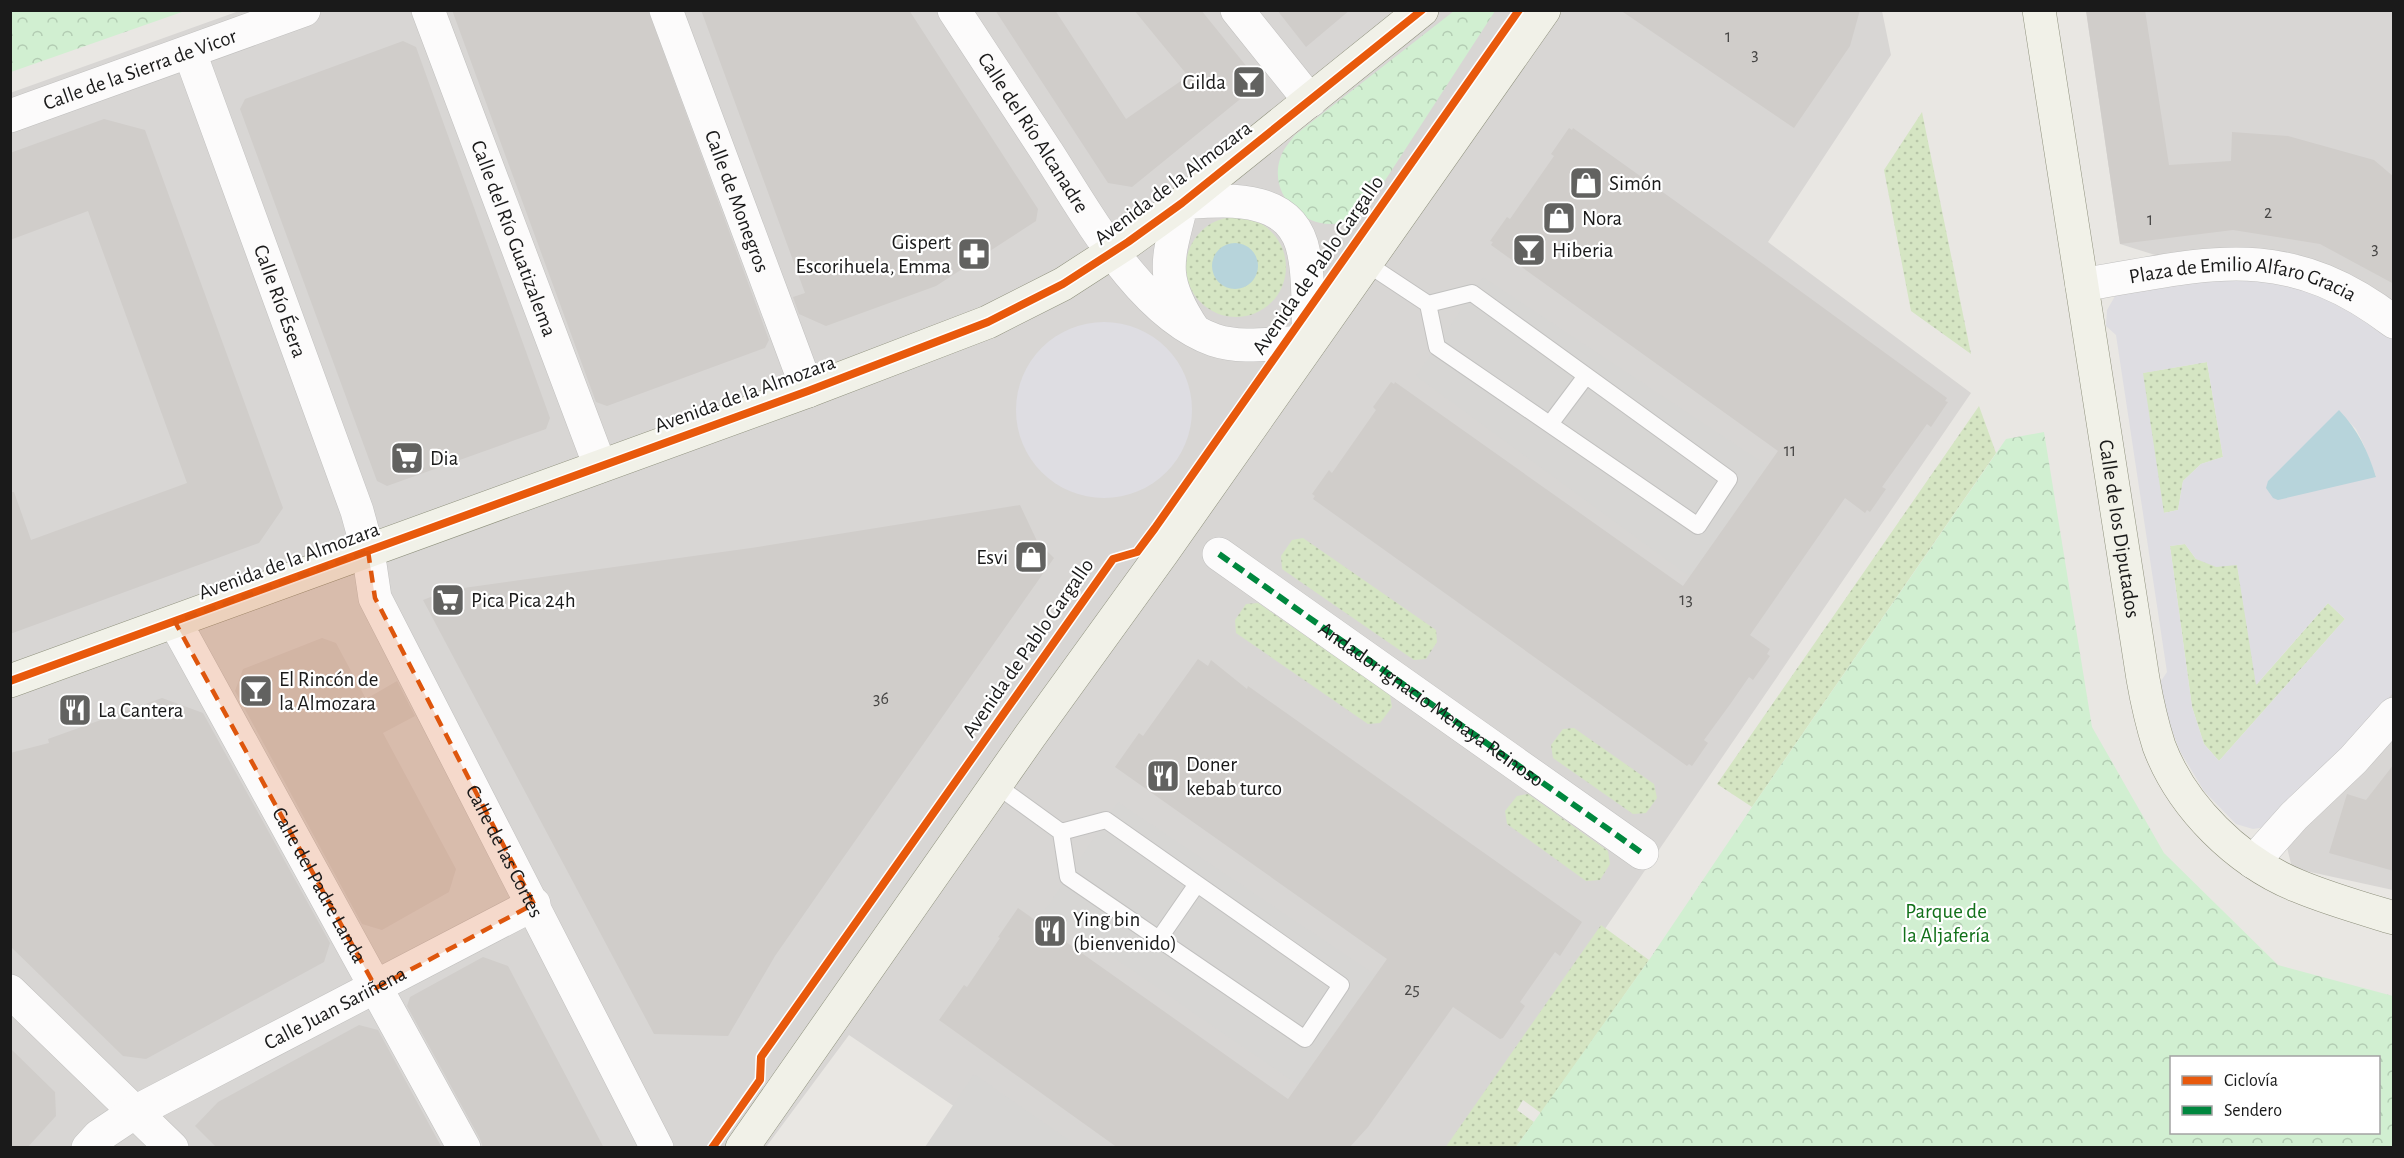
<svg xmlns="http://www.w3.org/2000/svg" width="2404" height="1158" font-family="'Alegreya Sans',sans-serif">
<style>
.residential{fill:#d8d6d4}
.religious{fill:#d7d6d4}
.grass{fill:url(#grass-dots)}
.park{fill:url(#park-crowns);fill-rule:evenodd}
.plaza{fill:#dedde2;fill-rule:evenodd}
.water{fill:#b7d4db}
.building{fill:#d0cdca}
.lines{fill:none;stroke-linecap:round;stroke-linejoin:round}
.lane-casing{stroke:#c1c0bf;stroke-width:18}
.street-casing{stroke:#c1c0bf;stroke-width:34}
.secondary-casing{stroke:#8f917d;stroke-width:34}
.lane{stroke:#fcfbfb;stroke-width:16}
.street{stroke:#fcfbfb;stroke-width:33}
.secondary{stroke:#f1f1e8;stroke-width:33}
.quiet{stroke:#00873e;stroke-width:6;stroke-dasharray:12 6;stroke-linecap:butt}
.cycleway-casing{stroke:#fff;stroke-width:11}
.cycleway{stroke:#e8590c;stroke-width:8}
.marked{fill:#de560d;fill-opacity:0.2;stroke:#de560d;stroke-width:4.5;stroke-dasharray:12 8;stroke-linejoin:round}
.labels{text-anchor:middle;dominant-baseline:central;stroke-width:4.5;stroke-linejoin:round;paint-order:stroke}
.number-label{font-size:18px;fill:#484746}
.street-label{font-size:21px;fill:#1a1a1a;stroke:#fff}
.poi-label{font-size:21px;fill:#1a1a1a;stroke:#fff;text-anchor:start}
.park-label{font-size:21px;fill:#117019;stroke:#fff}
</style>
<defs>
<pattern id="grass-dots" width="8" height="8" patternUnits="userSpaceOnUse" patternTransform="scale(1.5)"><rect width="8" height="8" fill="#d5e5c3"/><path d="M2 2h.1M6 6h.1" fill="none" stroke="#b6c4a7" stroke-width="1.8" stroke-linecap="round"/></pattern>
<pattern id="park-crowns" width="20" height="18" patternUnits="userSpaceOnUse" patternTransform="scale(1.5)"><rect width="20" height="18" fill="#d1efd1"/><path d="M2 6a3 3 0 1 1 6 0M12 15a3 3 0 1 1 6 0" fill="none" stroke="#b3ccb3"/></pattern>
</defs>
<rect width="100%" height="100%" fill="#e9e7e3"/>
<path class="residential" d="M239,11h1643l9,44 -123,187 203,151 -515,754h-442l-165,-112 -83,112h-755l-1,-1054z
M2086,11h307v332l-155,-62 -118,-37z
M2393,680v210l-101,-22 -15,-62z"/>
<path class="religious" d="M1483,277l285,189 -78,111 -274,-201z
M1118,802l258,173 -78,110 -253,-175z
M974,1074l105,73h-154z"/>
<path class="grass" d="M1922,112l49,242 -60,-43 -27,-141z
M1186 267a50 50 0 1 1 100 0a50 50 0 1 1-100 0Z
M2207,362l16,95 -22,7 -18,17 -5,29 -15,3 -21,-140z
M1979,406l17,47 -244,354 -35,-23z
M1303,538l133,92 1,12 -11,17 -12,1 -132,-91 -1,-13 11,-16z
M2185,544l11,15 41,5 20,120 71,-81 17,16 -126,142 -15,-17 -12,-37 -22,-161z
M1258,603l132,92 2,12 -12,16 -12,1 -132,-91 -1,-13 11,-16z
M1574,728l80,56 3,14 -11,15 -13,1 -80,-56 -2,-13 12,-16z
M1528,794l80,57 2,13 -10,16 -14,1 -79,-57 -2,-13 12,-15z
M1601,925l48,35 -108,153 -18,-13 -6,10 17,12 -18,25 -71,1z"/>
<path class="park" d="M182,11v1l-171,60v-61z
M1454,11h41l-122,188c-6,7 -12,15 -21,20 -38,19 -85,-19 -72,-60 3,-10 9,-16 15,-24z
M2044,432l48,295 72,126 114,112 115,31v151h-877l133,-187 103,-153 254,-368zM2172,1058h206v74h-206z"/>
<path class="plaza" d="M2235,272l57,8 88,44 13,14v355l-113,124 -14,10 -13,2 -17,-5 -32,-33 -24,-40 -13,-33 -8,-34 8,-12 -51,-337 -10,-9 1,-16 11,-19zM2207,362l16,95 -22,7 -18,17 -5,29 -14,3 -21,-140zM2339,411l17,18 7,14 13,33 -108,5zM2185,544l11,15 20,8 21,-2 19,120 72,-82 17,16 -126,142 -15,-17 -12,-37 -22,-161z
M1016 410a88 88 0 1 1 176 0a88 88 0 1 1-176 0Z"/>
<path class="water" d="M1212 266a23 23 0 1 1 46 0a23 23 0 1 1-46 0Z
M2339,410c19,20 29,41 37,67l-98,23 -5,-2 -7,-10 2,-7z"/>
<path class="building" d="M452,10h196l121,330 -4,8 -158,58 -11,-4z
M701,10h208l129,199 -2,12 -100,65 -110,40 -27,-12 -6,-17 12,-4z
M995,10h60l71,109 62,-43 -54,-66h67l59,73 -128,104 -24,-4z
M1277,10h73l-44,37z
M1620,10h240l-10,36 -56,82z
M2086,10h59l24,155 62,-4 1,-29 56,4 86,24 20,17v107l-74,-40 -87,-14 -113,14z
M403,41l13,6 134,371 -4,11 -159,57 -10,-5 -137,-372 5,-10z
M104,119l41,11 138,378 -24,35 -249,91v-142h4l17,48 156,-57 -99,-272 -78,29v-87z
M1569,128l3,2 1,-2 175,125 199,145 -2,3 3,1 -17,25 -4,-3 -45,63 4,2 -16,23 -3,-2 -2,3 -20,-15 -95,137 20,14 -3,5 3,2 -17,24 -4,-3 -18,26 -27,37 4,3 -16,23 -3,-2 -2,2 -374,-267 2,-3 -3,-2 17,-24 3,3 44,-63 -3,-3 18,-25 3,2 1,-2 288,204 95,-135 -287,-206 2,-3 -3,-1 17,-24 3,2 44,-63 -3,-2z
M1020,505l17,36 17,17 -220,313 -59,85 -47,80 -74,-2 -231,-434 26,-10 302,-42z
M322,638l14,5 30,56 31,-18 18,35 -32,17 73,136 -7,23 -67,38 -20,-6 -127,-233 8,-22z
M1198,659l10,7 3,-6 36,29 1,-3 334,236 -22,34 -5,-4 -35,50 5,4 -22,32 -3,1 -47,-32 -85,120 -19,21h-231l-179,-128 25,-35 3,2 33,-49 -2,-1 20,-29 270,191 99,-140 -272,-192 24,-34 4,3z
M162,698l41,15 127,230 -6,19 -178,97 -23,-3 -113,-110v-193l39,-10 -1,-4z
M2394,764v107l-65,-18 18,-59 19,6z
M483,957l25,9 96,182h-121l-3,-9 -73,-133 3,-9z
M359,1025l19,5 64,118h-225l-22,-22 23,-24z
M10,1048l45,44 1,24 -29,32h-17z"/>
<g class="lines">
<defs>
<path id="lane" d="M1366,263l62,41 9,43 261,179 31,-47 -257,-186 -44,11
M1550,424l36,-48
M996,785l65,47 7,45 237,162 36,-54 -235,-165 -45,12
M1159,939l38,-55"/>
<g id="street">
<path id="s1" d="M428,10l172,456"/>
<path id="s2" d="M666,10l142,381"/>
<path id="s3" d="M954,10c31,48 62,95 93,142 40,62 94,162 167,188 30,10 63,2 95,2 -2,-29 1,-60 -5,-88 -11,-61 -76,-54 -122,-51 -15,58 -23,75 12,127"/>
<path d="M1237,10l73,91"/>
<path id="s4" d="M190,53l167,458 11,40 7,47 282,550"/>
<path id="s5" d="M10,116l294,-106"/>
<path id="s6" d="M2082,285c125,-21 202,-47 312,37"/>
<path d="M1219,554l423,299"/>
<path id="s7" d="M175,622l289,526"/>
<path d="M2253,862l41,-46 59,-56 41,-46"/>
<path d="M10,991l162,157"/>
<path id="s8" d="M88,1148l11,-12 36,-24 399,-208"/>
</g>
<g id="secondary">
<path id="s9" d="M2039,10l104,669c4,23 9,45 16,67 23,61 79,116 139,140 31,13 63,22 96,32"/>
<path d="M10,681l798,-290 180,-69 75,-38 65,-42 54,-39 240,-193"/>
<path d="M742,1148l288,-412 133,-184 381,-542"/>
</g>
</defs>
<use href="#lane" class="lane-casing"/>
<use href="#street" class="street-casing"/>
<use href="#secondary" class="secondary-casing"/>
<use href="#lane" class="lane"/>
<use href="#street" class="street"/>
<use href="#secondary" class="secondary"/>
<path class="quiet" id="s10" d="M1219,554l423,299"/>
<defs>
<path id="cycleway" d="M10,681l798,-290 180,-69 75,-38 65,-42 54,-39 240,-193
M712,1148l48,-68 1,-23 352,-498 24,-7 18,-24 364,-518"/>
</defs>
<use href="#cycleway" class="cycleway-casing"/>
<use href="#cycleway" class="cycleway"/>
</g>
<path class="marked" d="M368,551l7,47 159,306 -158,84 -201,-366z"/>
<defs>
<symbol id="bar-square" viewBox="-11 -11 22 22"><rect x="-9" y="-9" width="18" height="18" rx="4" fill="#626260" stroke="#fff"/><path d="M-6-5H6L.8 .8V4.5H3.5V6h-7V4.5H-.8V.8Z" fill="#fff"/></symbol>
<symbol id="shop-square" viewBox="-11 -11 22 22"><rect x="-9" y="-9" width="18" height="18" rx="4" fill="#626260" stroke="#fff"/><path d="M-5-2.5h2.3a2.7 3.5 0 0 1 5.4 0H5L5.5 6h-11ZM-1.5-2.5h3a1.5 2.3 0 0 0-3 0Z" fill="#fff"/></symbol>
<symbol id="pharmacy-square" viewBox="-11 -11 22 22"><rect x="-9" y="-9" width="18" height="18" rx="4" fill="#626260" stroke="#fff"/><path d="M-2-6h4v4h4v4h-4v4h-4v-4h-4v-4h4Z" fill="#fff"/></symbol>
<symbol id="supermarket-square" viewBox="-11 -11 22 22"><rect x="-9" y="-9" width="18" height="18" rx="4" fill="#626260" stroke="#fff"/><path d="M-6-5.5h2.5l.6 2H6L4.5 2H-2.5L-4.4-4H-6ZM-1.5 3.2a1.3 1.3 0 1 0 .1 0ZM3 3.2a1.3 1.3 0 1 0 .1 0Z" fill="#fff"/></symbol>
<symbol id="restaurant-square" viewBox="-11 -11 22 22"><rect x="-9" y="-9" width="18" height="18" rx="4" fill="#626260" stroke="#fff"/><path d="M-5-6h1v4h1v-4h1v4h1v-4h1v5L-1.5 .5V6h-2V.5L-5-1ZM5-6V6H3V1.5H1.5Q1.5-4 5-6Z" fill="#fff"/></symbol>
</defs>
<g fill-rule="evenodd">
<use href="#bar-square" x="1230" y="63" width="38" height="38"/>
<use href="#shop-square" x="1567" y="164" width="38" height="38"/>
<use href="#shop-square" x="1540" y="199" width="38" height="38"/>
<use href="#bar-square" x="1510" y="231" width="38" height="38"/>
<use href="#pharmacy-square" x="955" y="235" width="38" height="38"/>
<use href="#supermarket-square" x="388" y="439" width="38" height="38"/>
<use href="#shop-square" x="1012" y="538" width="38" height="38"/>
<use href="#supermarket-square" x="429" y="581" width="38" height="38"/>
<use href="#bar-square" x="237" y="672" width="38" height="38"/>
<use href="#restaurant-square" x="56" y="691" width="38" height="38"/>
<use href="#restaurant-square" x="1144" y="757" width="38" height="38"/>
<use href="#restaurant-square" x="1031" y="912" width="38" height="38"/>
</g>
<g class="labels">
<g class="number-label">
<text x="1728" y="37">1</text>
<text x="1755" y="55">3</text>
<text x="2268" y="213">2</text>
<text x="2150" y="220">1</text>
<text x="2375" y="249">3</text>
<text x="1790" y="451">11</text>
<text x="1686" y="600">13</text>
<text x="881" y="699">36</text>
<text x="1412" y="990">25</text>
</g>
<g class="street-label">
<text stroke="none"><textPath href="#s5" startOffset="138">Calle de la Sierra de Vicor</textPath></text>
<text stroke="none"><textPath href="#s3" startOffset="146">Calle del Río Alcanadre</textPath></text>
<text transform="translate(1173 183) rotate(-37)">Avenida de la Almozara</text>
<text stroke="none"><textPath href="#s2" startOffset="204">Calle de Monegros</textPath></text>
<text stroke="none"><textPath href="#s1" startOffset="244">Calle del Río Guatizalema</textPath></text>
<text transform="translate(1318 265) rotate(-55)">Avenida de Pablo Gargallo</text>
<text stroke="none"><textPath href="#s6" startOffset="164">Plaza de Emilio Alfaro Gracia</textPath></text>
<text stroke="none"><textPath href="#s4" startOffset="264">Calle Río Ésera</textPath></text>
<text transform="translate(745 394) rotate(-20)">Avenida de la Almozara</text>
<text stroke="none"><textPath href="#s9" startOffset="525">Calle de los Diputados</textPath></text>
<text transform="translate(289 561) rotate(-20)">Avenida de la Almozara</text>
<text transform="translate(1028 648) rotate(-55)">Avenida de Pablo Gargallo</text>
<text stroke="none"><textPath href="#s10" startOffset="260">Andador Ignacio Menaya Reinoso</textPath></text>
<text stroke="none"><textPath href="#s4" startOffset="861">Calle de las Cortes</textPath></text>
<text stroke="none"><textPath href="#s7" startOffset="300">Calle del Padre Landa</textPath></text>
<text stroke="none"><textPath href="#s8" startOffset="285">Calle Juan Sariñena</textPath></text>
</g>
<g class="poi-label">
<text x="1226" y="82" text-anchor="end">Gilda</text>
<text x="1609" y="183">Simón</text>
<text x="1582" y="218">Nora</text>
<text x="951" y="242" text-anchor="end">Gispert<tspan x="951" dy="24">Escorihuela, Emma</tspan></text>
<text x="1552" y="250">Hiberia</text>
<text x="430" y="458">Dia</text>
<text x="1008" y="557" text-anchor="end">Esvi</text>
<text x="471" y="600">Pica Pica 24h</text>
<text x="279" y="679">El Rincón de<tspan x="279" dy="24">la Almozara</tspan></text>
<text x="98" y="710">La Cantera</text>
<text x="1186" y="764">Doner<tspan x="1186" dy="24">kebab turco</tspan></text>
<text x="1073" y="919">Ying bin<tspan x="1073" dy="24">(bienvenido)</tspan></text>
</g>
<g class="park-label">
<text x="1946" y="911">Parque de<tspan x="1946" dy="24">la Aljafería</tspan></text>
</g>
</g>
<rect width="2404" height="1158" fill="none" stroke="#1a1a1a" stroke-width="24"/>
<rect x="2170" y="1056" width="210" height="78" fill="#ffffff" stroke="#a3a3a3" stroke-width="1.5"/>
<rect x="2182" y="1076" width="30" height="9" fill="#e8590c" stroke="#a3a3a3" stroke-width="1.5"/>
<text x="2224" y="1086" font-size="18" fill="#1a1a1a">Ciclovía</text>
<rect x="2182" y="1106" width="30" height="9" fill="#00873e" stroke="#a3a3a3" stroke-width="1.5"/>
<text x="2224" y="1116" font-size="18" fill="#1a1a1a">Sendero</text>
</svg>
